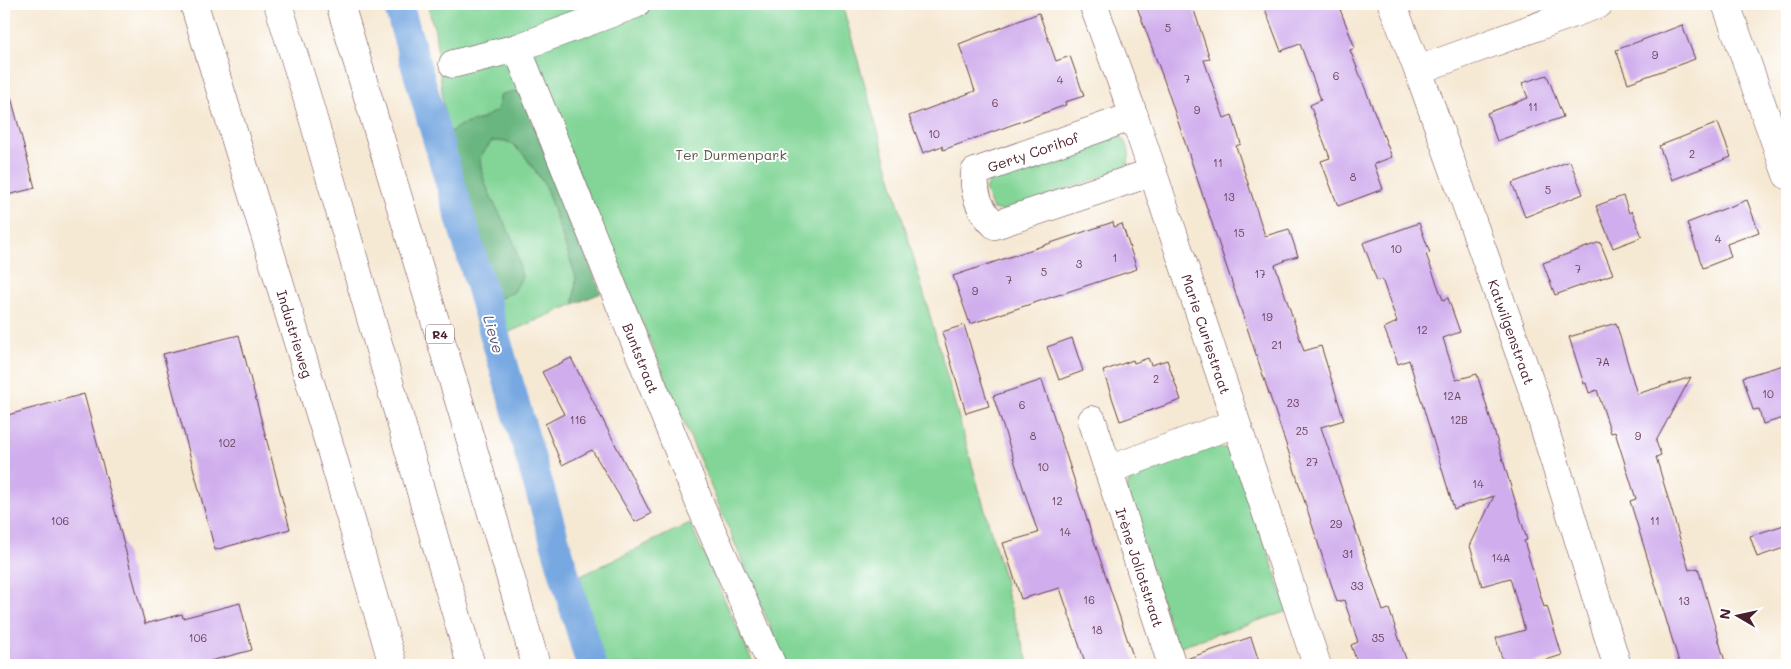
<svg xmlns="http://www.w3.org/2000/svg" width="1791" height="669" font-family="Mali,sans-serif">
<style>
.green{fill:#82d597;stroke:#667a61}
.forest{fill:#69b680;stroke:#5a6a56}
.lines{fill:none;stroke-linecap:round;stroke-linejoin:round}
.canal{stroke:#77a8e1;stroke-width:30}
.building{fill:#d0aeed}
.minor-casing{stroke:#643d44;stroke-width:29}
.trunk-casing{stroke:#643d44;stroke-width:29}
.minor{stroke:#fff;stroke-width:28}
.trunk{stroke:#fff;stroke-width:28}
.labels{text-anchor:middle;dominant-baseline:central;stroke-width:4;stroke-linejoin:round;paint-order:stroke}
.number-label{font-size:11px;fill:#6c435c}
.shield{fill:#fff;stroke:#80626b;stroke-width:1}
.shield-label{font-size:12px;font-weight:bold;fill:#4a1f2b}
.street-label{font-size:14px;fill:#4a1f2b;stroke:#fff}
.park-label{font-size:14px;fill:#5b564b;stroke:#fff}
.water-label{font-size:15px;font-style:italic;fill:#5c5674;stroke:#fff}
</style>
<rect width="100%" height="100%" fill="#fff"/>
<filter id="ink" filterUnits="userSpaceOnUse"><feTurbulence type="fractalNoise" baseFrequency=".02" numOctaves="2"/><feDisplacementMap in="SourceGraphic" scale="10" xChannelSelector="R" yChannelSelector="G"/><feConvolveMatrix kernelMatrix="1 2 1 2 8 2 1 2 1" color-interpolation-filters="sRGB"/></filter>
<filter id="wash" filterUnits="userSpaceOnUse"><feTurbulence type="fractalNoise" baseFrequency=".0096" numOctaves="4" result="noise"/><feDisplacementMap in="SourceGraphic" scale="20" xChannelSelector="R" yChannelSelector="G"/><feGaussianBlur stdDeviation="1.12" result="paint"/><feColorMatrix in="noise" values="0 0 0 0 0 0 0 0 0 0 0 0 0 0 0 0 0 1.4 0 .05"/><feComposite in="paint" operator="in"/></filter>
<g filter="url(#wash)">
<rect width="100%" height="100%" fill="#f6e9d4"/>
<path class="green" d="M427,4h415l162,574 2,14 23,73h-243l-241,-573 -48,18 -15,9 -21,6 -14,9 -12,-103z
M1117,133c13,11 14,19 10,35l-122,43 -12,-2 -8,-19 6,-14z
M492,141h14l7,4 12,11 20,29 31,92 -2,27 -67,29 -9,-34 16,-7 -13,-76 -14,-26 -6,-19 -1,-14z
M1207,446l26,3 55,162 -111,36 -51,-155 5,-16z
M690,523l64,142h-149l-26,-88z"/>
<path class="forest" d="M520,91l81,202 -27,11 2,-27 -31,-92 -20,-29 -11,-11 -8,-4h-14l-12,16c1,29 19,53 31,79 6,12 8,27 11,41l-8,15 -16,7 -50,-151 -1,-14 14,-9 21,-6 15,-9 4,-16z"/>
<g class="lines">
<path class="canal" d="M398,4l193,661"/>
</g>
<g id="blocks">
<path class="building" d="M1136,4h56l18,55 -6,1 20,58 8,-3 9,29 -5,2 29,90 24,-7 9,27 -14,4 1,1 -10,4 29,86 17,-5 23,74 -23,7 62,184 6,-2 19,56h-50l-7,-20 7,-3 -14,-42 -7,2 -48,-149 -124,-370z
M1263,4h75l17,44 -5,2 42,107 -18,7 9,25 -45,17 -17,-45 9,-3 -20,-53 11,-5 -21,-56 -19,7z
M1039,13l17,48 14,-5 14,40 -19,6 1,3 -123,45 -1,-4 -19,7 -14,-37 66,-25 -16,-47z
M1682,25l13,34 -67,24 -12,-33z
M1547,75l16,42 -66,24 -10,-28 41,-15 -6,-15z
M11,97l24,91 -31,8v-98z
M1718,123l13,34 -59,23 -13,-34z
M1570,161l13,33 -58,23 -13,-34z
M1623,196l6,17 3,-2 10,26 -29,11 -17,-42z
M1747,200l12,32 -32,12 4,13 -28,11 -16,-45z
M1113,222l1,5 8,-3 15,45 -167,55 -17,-48z
M1419,223l11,30 -4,1 17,46 5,-2 12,34 -17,6 13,42 21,-6 50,166 -3,1 20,66 3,-1 15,49 -32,10h-26l-8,-27 29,-8 -15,-52 -28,8 -12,-40 24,-50 -40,13 -45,-149 -11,4 -14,-36 13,-6 -15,-43 -5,2 -14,-38z
M1600,242l13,32 -58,21 -12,-32z
M1616,323l21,71 54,-17 -35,64 5,14 -5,2 33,113 9,-2 28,97h-46l-50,-164 6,-2 -21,-67 -4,1 -14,-43 -8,3 -3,-10 -2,1 -15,-47z
M964,325l25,81 -23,7 -24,-81z
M239,335l51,194 -75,21 -52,-196z
M1072,338l11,33 -24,9 -12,-33z
M571,358l80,156 -16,8 -43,-72 -30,15 -17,-41 19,-10 -22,-42z
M1148,358l3,7 16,-5 14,40 -61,21 -17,-50 30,-11 1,3z
M1787,364v53l-24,7 -4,-15 -6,1 -10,-33z
M1042,380l50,155 44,130h-50l-26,-77 -39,11 -18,-56 35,-10 -45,-137z
M84,394l61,230 37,-10 1,4 57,-15 12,47 -57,15h-191v-249z
M1787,524v23l-30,10 -7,-21z
M1251,637l9,28h-73l-1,-6z"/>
</g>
</g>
<g filter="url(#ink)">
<use href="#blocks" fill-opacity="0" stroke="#643d44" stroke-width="1"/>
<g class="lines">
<defs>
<g id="minor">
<path id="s1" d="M194,4l136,443 63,218"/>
<path id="s2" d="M1093,4l41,112 183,549"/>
<path id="s3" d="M1392,4l26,66 115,321 84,274"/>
<path d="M1726,4l61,171"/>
<path id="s4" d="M517,48l185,461 70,156"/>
<path d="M453,64l64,-16 119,-44"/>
<path d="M1418,70l181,-66"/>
<path d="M1134,116l-159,56c-2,22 4,38 20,53l158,-53"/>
<path id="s5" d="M1092,420l80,245"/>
<path d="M1108,470l128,-47"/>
</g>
<path id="trunk" d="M278,4l28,90 165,571
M340,4l123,410 73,251"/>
</defs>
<use href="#minor" class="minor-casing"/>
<use href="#trunk" class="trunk-casing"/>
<use href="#minor" class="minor"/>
<use href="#trunk" class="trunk"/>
</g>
</g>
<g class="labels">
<g class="number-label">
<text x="1168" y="27">5</text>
<text x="1655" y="54">9</text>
<text x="1336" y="75">6</text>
<text x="1187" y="78">7</text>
<text x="1060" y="79">4</text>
<text x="995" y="102">6</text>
<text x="1533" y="106">11</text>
<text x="1197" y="109">9</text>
<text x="934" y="133">10</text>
<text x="1692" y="153">2</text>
<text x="1218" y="162">11</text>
<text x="1353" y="176">8</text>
<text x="1548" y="189">5</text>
<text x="1229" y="196">13</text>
<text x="1239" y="232">15</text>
<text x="1718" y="238">4</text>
<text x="1396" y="248">10</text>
<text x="1115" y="257">1</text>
<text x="1079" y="263">3</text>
<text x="1578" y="268">7</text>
<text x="1044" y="271">5</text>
<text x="1260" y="273">17</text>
<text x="1009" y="279">7</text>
<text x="975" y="290">9</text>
<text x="1267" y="316">19</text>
<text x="1422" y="329">12</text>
<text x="1277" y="344">21</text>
<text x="1603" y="361">7A</text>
<text x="1156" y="378">2</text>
<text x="1768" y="393">10</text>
<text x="1452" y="395">12A</text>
<text x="1293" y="402">23</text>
<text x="1022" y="404">6</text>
<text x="578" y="419">116</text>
<text x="1459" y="419">12B</text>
<text x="1302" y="430">25</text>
<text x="1033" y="435">8</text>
<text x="1638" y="435">9</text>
<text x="227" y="442">102</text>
<text x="1312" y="461">27</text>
<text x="1043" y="466">10</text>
<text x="1478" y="483">14</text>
<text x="1057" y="500">12</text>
<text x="60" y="520">106</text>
<text x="1655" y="520">11</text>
<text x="1336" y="523">29</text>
<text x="1065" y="531">14</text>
<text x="1348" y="553">31</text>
<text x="1501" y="557">14A</text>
<text x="1357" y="585">33</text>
<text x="1089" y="599">16</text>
<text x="1684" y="600">13</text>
<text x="1097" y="629">18</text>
<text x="198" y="637">106</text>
<text x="1378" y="637">35</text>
</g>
<rect class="shield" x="426" y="324.5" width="28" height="19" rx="4"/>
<g class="shield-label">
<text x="440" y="334">R4</text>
</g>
<g class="street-label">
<text transform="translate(1033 152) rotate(-19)">Gerty Corihof</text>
<text stroke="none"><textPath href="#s3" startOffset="349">Katwilgenstraat</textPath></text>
<text stroke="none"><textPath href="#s1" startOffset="345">Industrieweg</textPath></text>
<text stroke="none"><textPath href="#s2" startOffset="349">Marie Curiestraat</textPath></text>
<text stroke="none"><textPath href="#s4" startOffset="334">Buntstraat</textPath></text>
<text stroke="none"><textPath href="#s5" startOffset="155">Irène Joliotstraat</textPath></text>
</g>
<g class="park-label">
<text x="731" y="154">Ter Durmenpark</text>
</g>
<g class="water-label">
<text transform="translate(494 334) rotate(74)">Lieve</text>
</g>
</g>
<rect width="1791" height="669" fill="none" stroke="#fff" stroke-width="20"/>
<g transform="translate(1738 616) rotate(279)" stroke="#ffffff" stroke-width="4" paint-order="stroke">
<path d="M0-4L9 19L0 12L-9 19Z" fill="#4a1f2b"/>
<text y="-8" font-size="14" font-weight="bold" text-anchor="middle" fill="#4a1f2b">N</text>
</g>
</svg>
